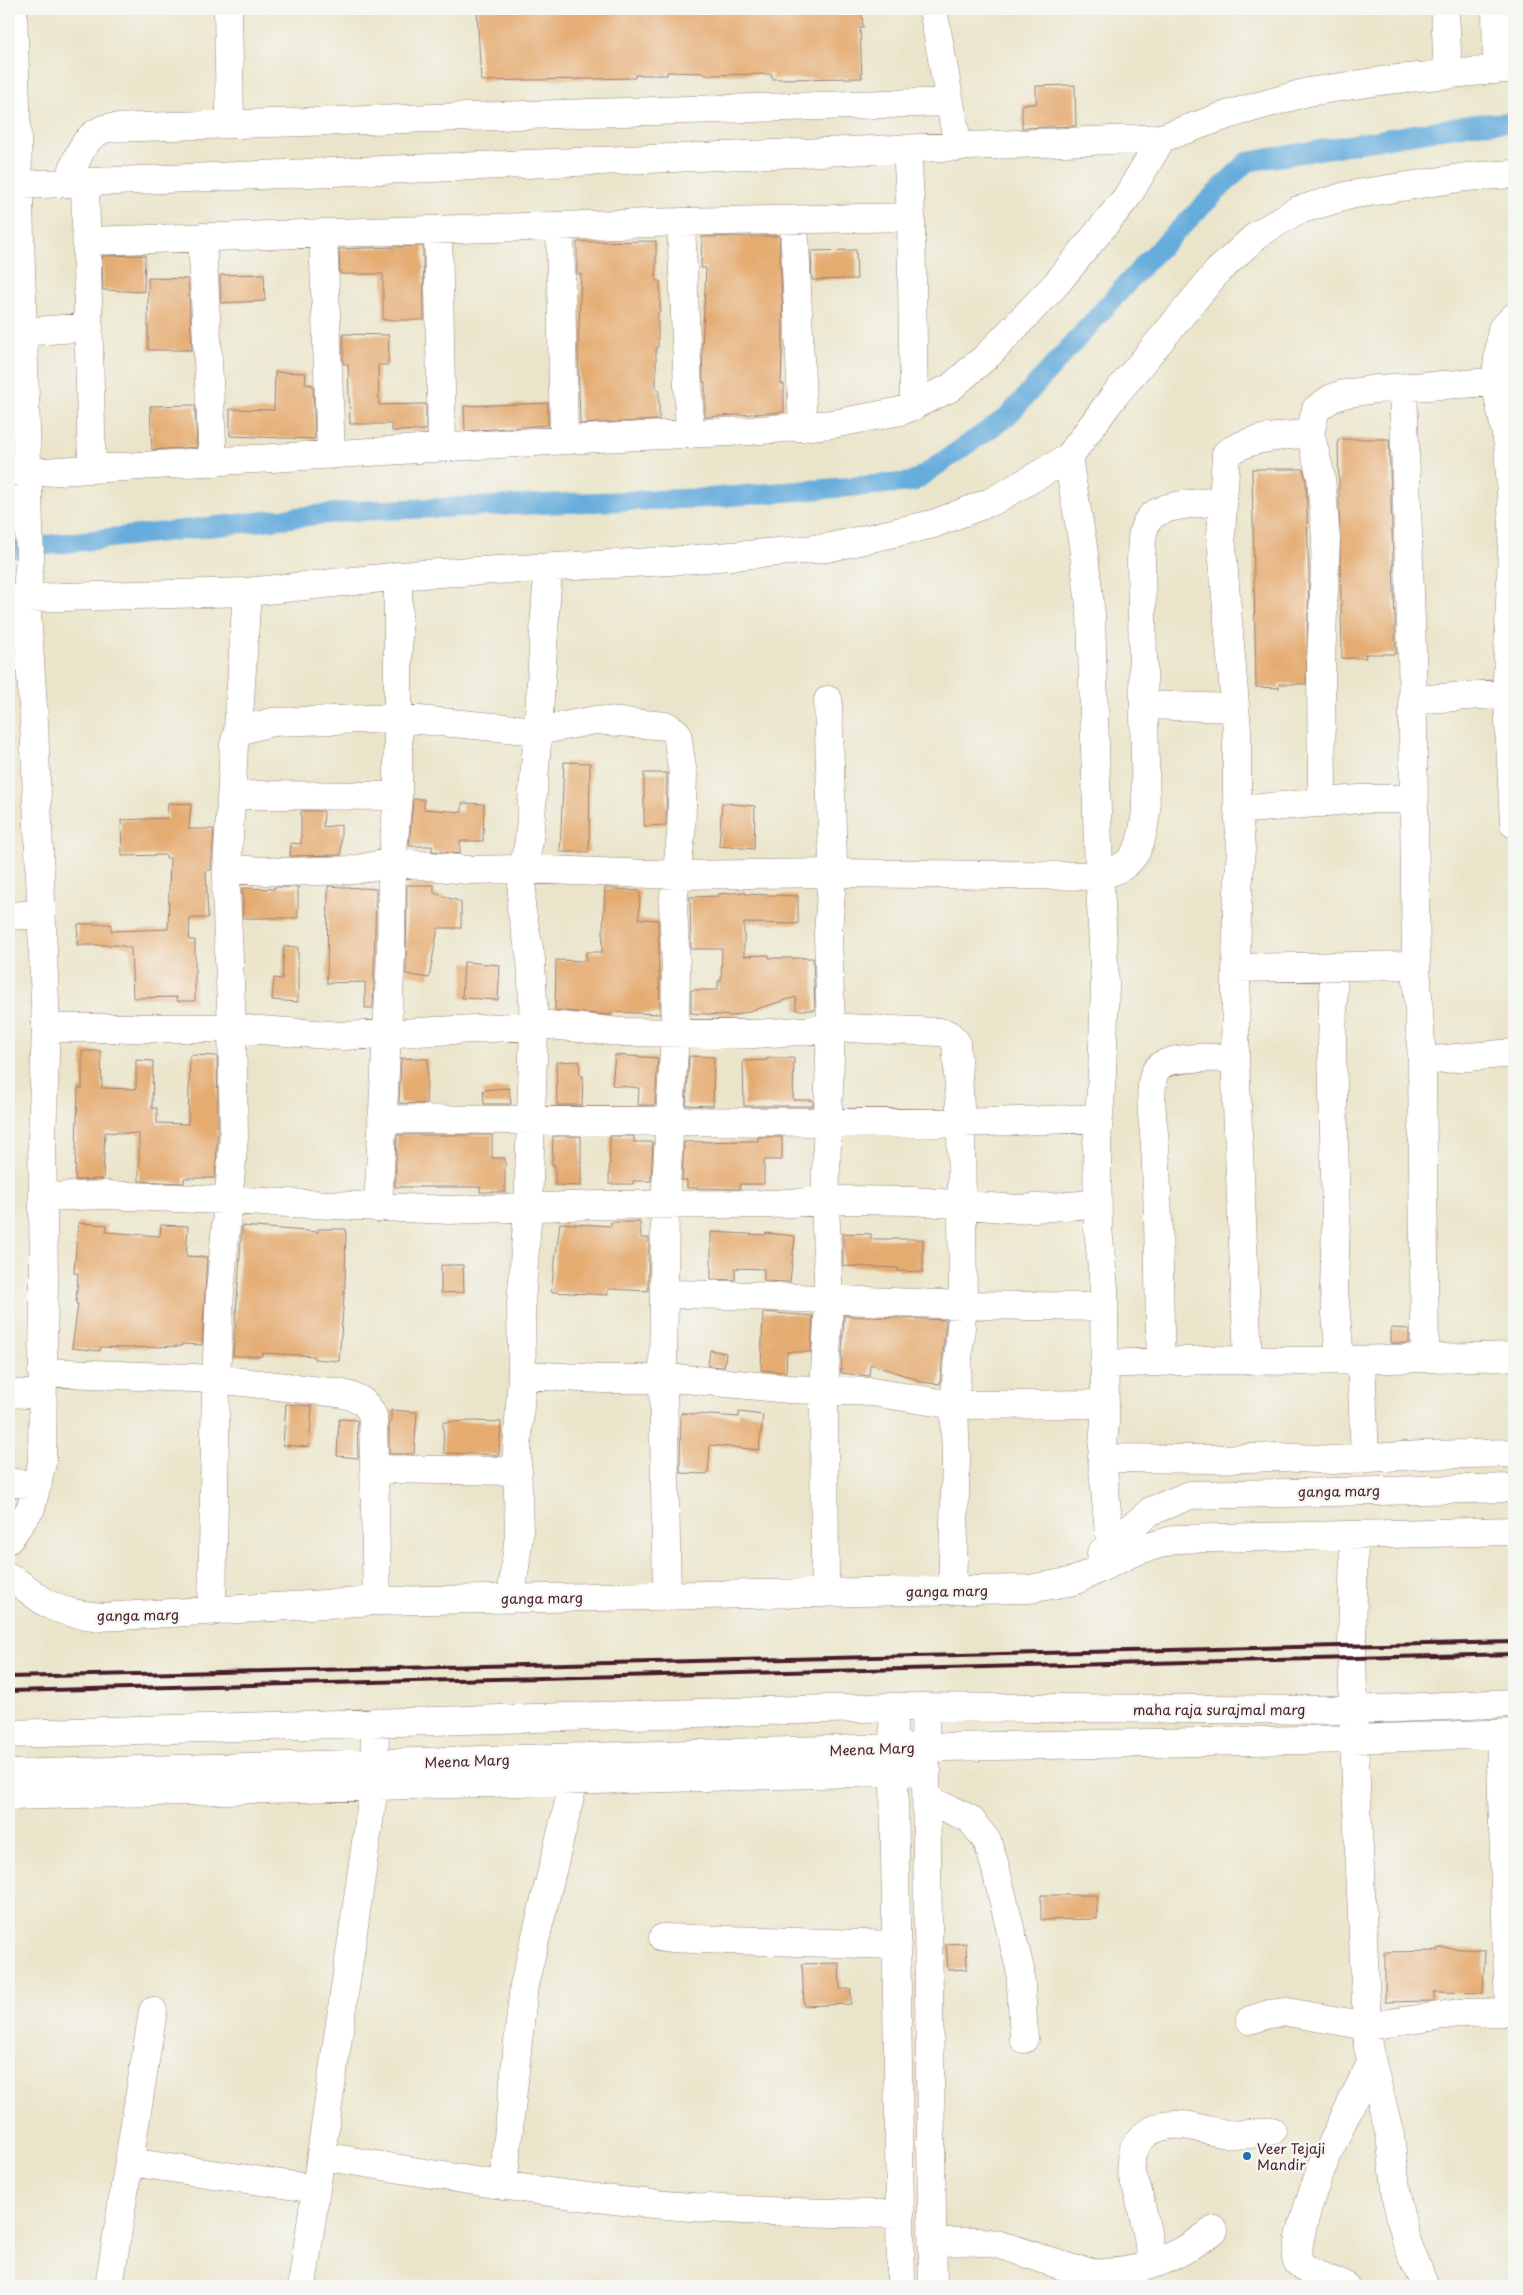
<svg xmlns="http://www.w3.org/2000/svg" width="1523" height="2295" font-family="'Playpen Sans',sans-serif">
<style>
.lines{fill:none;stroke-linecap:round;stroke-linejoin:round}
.canal{stroke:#66acdc;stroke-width:20}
.building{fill:#e5ac72}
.minor-casing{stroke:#9a827a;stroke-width:29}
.minor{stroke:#fff;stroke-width:28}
.rail{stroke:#4a1f2b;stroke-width:4}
.poi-dot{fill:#1f6fb2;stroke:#f6f6f2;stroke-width:2}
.labels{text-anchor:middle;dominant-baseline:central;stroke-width:5;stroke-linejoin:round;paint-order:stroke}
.street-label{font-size:14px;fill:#4a1f2b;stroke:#f6f6f2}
.poi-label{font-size:14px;fill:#4a1f2b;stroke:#f6f6f2;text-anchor:start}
</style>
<rect width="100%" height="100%" fill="#f6f6f2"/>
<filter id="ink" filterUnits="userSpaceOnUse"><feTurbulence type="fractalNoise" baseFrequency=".02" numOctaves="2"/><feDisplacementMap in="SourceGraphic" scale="10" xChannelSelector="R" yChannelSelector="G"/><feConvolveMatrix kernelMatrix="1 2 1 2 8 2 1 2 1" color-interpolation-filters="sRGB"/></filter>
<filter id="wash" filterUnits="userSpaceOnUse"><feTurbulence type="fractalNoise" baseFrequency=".0096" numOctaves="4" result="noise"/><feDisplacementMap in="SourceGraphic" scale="20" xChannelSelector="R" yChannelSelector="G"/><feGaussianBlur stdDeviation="1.12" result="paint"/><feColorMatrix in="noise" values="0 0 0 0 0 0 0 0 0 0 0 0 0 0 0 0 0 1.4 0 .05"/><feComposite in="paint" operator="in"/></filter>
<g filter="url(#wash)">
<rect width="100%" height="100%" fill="#eae5ca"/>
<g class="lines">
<path class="canal" d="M47,545l307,-34 354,-13 205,-16 94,-65 140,-156 100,-99 227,-38 40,-2
M9,549h3"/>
</g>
<g id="blocks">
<path class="building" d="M477,9h385l1,19h-3l2,50 -90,1v-5l-67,1v-2l-38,-1v3h-32v3l-154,3z
M1075,85l1,41 -54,2v-24h14v-18z
M779,236l4,85 -2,63h3v28l-79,5v-35h-2l-1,-32 4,-82h-5l1,-31z
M656,241v40h4v31h-2v35h-2v43h3v30l-79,4 -2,-71 3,-79h-4v-32z
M423,246l1,74h-41v-46h-43l-1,-25z
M856,250l1,29 -45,1 -1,-29z
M145,255l-1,37 -41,-2 -1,-34z
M264,274l1,27 -44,2 -1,-28z
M148,278l40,1 4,71h-44z
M343,334l46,1 -1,30h-10l1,40 47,-1v26l-34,1v-7h-42l-2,-60h-5z
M275,372l31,1 -1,11 8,1 2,54 -85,-3v-27l44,1z
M548,403v22l-83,6 -1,-25z
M195,405l2,42 -45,3 -2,-44z
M1338,439h51l7,215h-31l1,4h-24z
M1252,469h51l3,11 3,98 -3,106h-27v4l-23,-1z
M564,762l26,1 -1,89h-29z
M644,773h23l-1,52 -22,1z
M413,799h11v10l38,3v-9l22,1 -1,37h-23v13l-28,-3v-5h-23z
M168,803l23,1 -2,25h25l-3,41h-5l2,48h-18l-1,22h6v61h-18v-4l-44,1 -2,-50 -13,-3h-41l1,-21h33v7l57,-2 2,-71h-4v-3l-44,1 -1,-36 46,-2z
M722,803l33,3 -1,43 -35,-3z
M301,811h23l-1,16 18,-2v30l-51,1 1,-13 10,1z
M407,885h27v8l27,9v26h-23l-9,50 -23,-4z
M328,886l48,3 -3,119h-8v-26l-38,1z
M274,887h24v31h-55v-30l31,1z
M605,888l35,3 -1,28 19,1 2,94 -49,-2v3l-56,-5 1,-50 30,1v-9h16z
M745,892v2l53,2v28l-54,-1v33l25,-1v3h44l2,52h-19v-13l-63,19 -42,-3v-23h27v-9h3l1,-32h-31l-1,-52 29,-1 -1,-2z
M284,946l14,1v55l-26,-2 2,-22 8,1z
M464,962l36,3 -2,35 -36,-2z
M82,1051h19l1,37 34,1v-29l17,1 -1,47h5v15l31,1 2,-69 27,1 1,72 -3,50h-31v5l-45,-2v-47l-34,-2 -2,47 -28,1 3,-92h4z
M615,1055l43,3 -3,47h-17l1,-17 -27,-3z
M689,1056l25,1 -1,49 -27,-1z
M401,1058l27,1 -2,45 -27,-1z
M767,1058h27l-1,42h20v6h-69l-1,-45 24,-1z
M579,1061l1,15h3l-1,29h-25l-1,-43z
M509,1088l2,16h-27l-1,-14z
M397,1135h95v23h13v34h-25v-5h-85z
M553,1136h28v50l-26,-1v-20h-3z
M610,1136h24v6h19l-2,39h-18v3h-24z
M758,1137h24v23h-18v24h-24v5l-53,-1v-8h-5l2,-38 74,-1z
M611,1222h29l1,16h8l-1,53 -40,-2v6l-57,-3 9,-69 51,3z
M78,1223l29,2 -1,7 54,4 1,-11 27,1 -2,30 21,1 -5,88 -20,-1v2l-55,2 -26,-1 -1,4 -28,-3 6,-44h-2l2,-31h-4z
M242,1226l76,6v-3h28l-1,54 -6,78 -25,-2v-3l-52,-3v3h-29z
M711,1232l54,3 1,-2 29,3 -5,46 -26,-1v-12l-29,-1v12l-24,-1z
M843,1233l28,1v5h52v33l-25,-1v-3l-55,-2z
M441,1265h22l1,27 -23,1z
M763,1312l50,4 -2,36h-24l-1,20 -25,-2z
M844,1316l102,4 -6,64 -21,-2v-2l-49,-16 -1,12 -28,-3z
M1391,1328l18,1v14h-18z
M710,1350l16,3 -2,14 -16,-1z
M286,1404l26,2 -3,41 -26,-2z
M391,1410l26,2 -3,42h-25v-31h2z
M739,1412l24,3 -4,35 -49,-5 -2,29 -28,-1 1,-60 58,4z
M339,1419l18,1 1,38 -21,-2z
M473,1421l28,1 -2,33 -55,-2 -1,-31z
M1041,1895h56v24l-56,1z
M966,1943l1,26 -19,1 -2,-26z
M1439,1948l46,2 -2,43 -49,-1v9l-49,1v-50l54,-1z
M839,1963l1,26h11v15l-47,2 -2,-42z"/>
</g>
</g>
<g filter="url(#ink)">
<use href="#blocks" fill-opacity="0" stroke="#9a827a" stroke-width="1"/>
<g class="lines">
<defs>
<path id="minor" d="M228,9l2,115
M933,9l25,138
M1445,9l3,66
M1496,9l1,61
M907,149l4,68 3,189
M68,183c8,-22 14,-48 39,-55l843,-26
M85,183l7,286
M17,185l1145,-47 65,-23 81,-23 79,-12 127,-12
M794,220l9,207
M681,222l9,212
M560,226l4,214
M438,230l4,217
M323,233l8,222
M202,237l11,225
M87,241l594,-19 230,-5
M22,332l67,-5
M1495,382l13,62 5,80 -6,155 7,145
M1403,388l9,263 4,314 6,96 3,297
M1310,433l11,44 5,62 -5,123 1,141
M9,470l17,3 573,-35 150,-7 84,-7 68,-13 49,-23 38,-33 69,-72 70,-86 35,-59
M10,603l16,-5 221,-6 174,-18 249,-13 157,-13 106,-24 60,-23 75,-43
M1413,700l95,-7
M1144,705l91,3
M238,731l9,-139
M232,795l166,1
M1238,810l121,-11h56
M227,869l58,3 69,-2 38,-8 75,8 56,-1 153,6 156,-2 268,3c7,-3 16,-5 23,-10 18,-12 20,-34 23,-54l-5,-251c1,-14 -1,-31 8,-42 12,-16 55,-16 74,-18
M9,916l32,-2
M1334,966l-2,80 4,174 -2,70 6,70
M1236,968l180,-3
M46,1028h186l111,8 206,-11 72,7 133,2 91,-6 95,4 8,2 8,8 5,81 2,182 -9,100 2,54 -4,132
M1235,1058l13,303
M1422,1061l92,-8
M382,1119l579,4 138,-5
M43,1197l63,-2 343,15 150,-5 170,-1 78,-4 66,1 105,8 79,-5
M378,1208l13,-253 1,-93 6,-66v-220
M665,1294l62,1 236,10 141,2
M1361,1360l4,98
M1161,1362c-3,-77 -1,-153 -7,-229 -2,-15 -6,-53 3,-64 10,-14 61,-11 78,-11l2,-151 4,-58 -4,-56v-63l-16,-194 5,-82c24,-18 55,-17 84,-21l6,-24 16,-11 12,-4 32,-5 119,-7 7,-53 12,-12
M1104,1364l105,-4 97,1 208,-5
M42,1372l174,7 123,14c19,5 25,5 34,23l4,185
M522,1375l80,4h83l104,10 83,3 82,13 151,-1
M9,1393l33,2
M1102,1458l114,1 64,-2 52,3 90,-5 92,-2
M374,1469l144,2
M9,1483l29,1
M1354,1535l-2,111 2,93 14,308 22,88 8,71 8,34 19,46
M9,1539l22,-31 11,-45 2,-185 -2,-140 4,-110 -12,-305 -8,-125 4,-39 -17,-550
M1101,1553l50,-42 39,-16 324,-7
M1117,1560l-7,-17 -8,-85 3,-37 -1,-133 -6,-60 -1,-84 5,-69 3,-90 -7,-140 -7,-230 -8,-69 -15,-88 46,-62 104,-125 39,-36 39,-24 54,-16 116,-18 48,-3
M9,1578c15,6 25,18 39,26 16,9 35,11 53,13l276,-16 652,-12 45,-8 62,-30 40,-12 338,-8
M825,1593l-1,-203 5,-86 -4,-103 6,-173 -3,-94 5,-71 -5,-163
M511,1599l8,-64 -2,-85 5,-75 -1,-71 7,-95 6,-183 -3,-67 -10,-52 2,-38 6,-28 9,-110 10,-164
M212,1612l4,-233 4,-88 14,-154 -2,-109 -6,-138 8,-145 4,-14 34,-9 126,-4 140,13 57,-11 72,6 10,7 6,42 -2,60 -8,69 3,65 -1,63 -10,172 -2,175 4,217
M893,1707l8,579
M925,1707l8,579
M9,1734l884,-27 461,3 160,-7
M1500,1734l9,278
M9,1774l885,-26 460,-9 160,-6
M9,1796l918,-25
M927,1799l43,20 17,22 8,25 25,103 4,70
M663,1938l234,7
M1250,2020l19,-6 18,-2 81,14 91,-13 55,-1
M322,2156c103,17 206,35 310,46 89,9 178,11 268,12
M129,2162l187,27
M503,2186l21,-201 50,-204
M932,2242c19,0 39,-2 58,1 29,5 55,19 84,26 51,12 100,-8 140,-39
M1153,2264c-4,-21 -8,-43 -13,-64 -2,-11 -8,-21 -9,-33 -2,-29 24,-44 51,-42 15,1 30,7 45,9 15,2 31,-1 45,-3
M109,2286l44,-275
M302,2286l72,-499 1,-65
M1345,2286l-37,-15 -11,-9v-7c10,-69 44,-130 74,-192"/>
</defs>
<use href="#minor" class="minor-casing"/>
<use href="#minor" class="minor"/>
<path class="rail" d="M9,1677l1505,-35
M9,1691l1505,-37"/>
</g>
</g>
<circle class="poi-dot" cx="1247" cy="2156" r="5"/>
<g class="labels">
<g class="street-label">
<text transform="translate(1339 1491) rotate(-1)">ganga marg</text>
<text transform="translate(947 1591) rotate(-1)">ganga marg</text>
<text transform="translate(542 1598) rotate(-1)">ganga marg</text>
<text transform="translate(138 1615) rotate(-1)">ganga marg</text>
<text x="1219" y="1709">maha raja surajmal marg</text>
<text transform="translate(872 1749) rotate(-2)">Meena Marg</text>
<text transform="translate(467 1761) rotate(-2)">Meena Marg</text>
</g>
<g class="poi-label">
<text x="1257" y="2148">Veer Tejaji<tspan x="1257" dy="16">Mandir</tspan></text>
</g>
</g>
<rect width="1523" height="2295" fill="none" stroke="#f6f6f2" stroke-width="30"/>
</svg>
